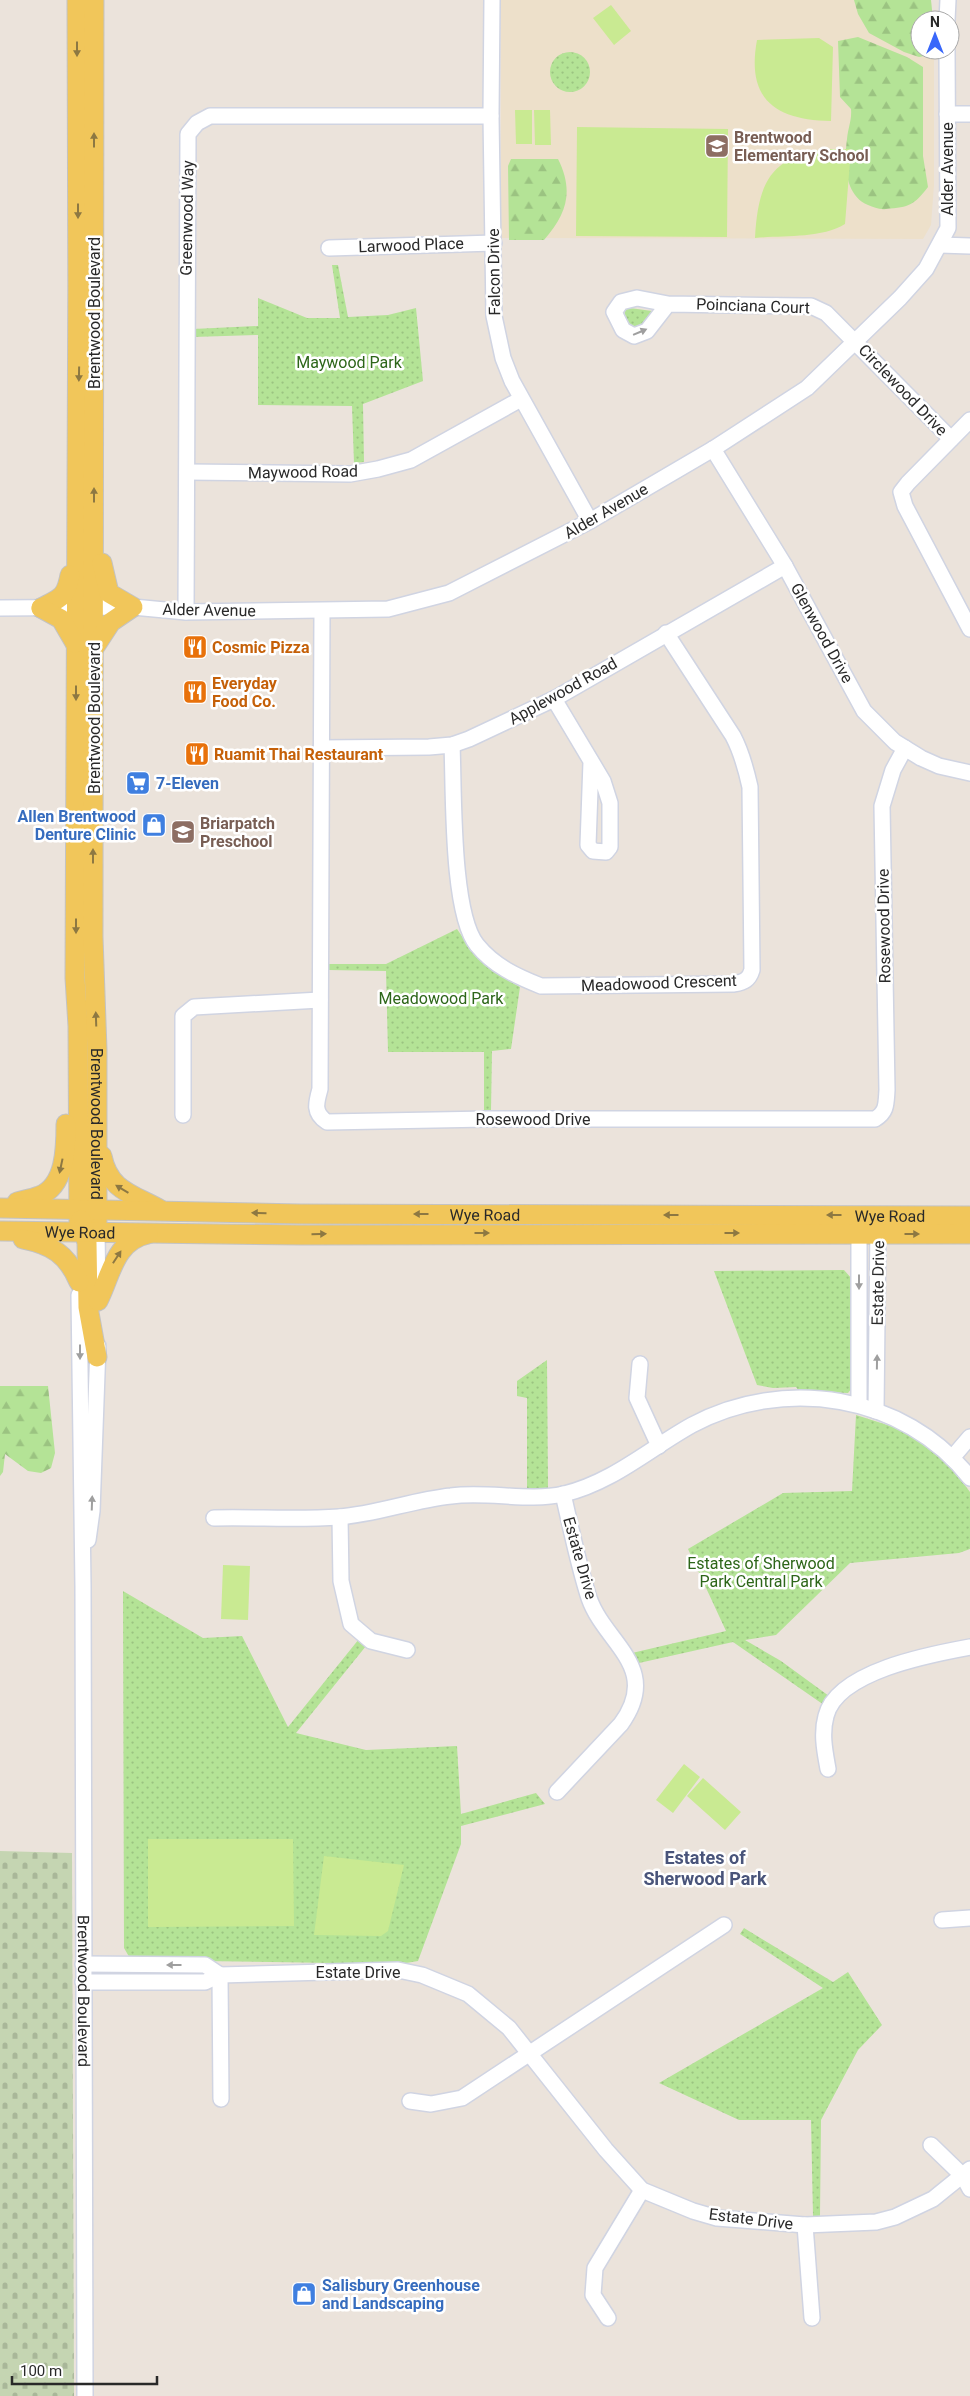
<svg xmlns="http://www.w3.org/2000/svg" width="970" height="2396" font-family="Roboto,sans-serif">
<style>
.education{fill:#ede0ca}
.grass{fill:url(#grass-dots)}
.forest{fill:url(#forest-firs)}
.cemetery{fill:url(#cemetery-stones)}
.pitch{fill:#c9ea92}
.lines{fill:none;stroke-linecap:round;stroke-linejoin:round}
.minor-casing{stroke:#d0d4e2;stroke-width:18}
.major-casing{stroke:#c3c3c3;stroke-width:21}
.minor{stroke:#fff;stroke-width:15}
.major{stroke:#f1c65a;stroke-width:19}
.oneway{fill:#8d7842}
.oneway2{fill:#9f9f9f}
.labels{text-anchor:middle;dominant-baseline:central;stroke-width:5;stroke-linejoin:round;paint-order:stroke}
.education-label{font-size:16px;font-weight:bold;fill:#785e54;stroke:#fff;text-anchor:start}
.street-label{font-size:16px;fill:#292929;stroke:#fff}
.park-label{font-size:16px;fill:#2d6619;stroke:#fff}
.food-label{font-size:16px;font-weight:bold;fill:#c56008;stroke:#fff;text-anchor:start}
.shop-label{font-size:16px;font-weight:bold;fill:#366cbe;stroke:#fff;text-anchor:start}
.neighbourhood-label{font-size:18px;font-weight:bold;fill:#49547a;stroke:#fff}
</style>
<defs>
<pattern id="grass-dots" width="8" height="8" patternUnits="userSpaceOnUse" patternTransform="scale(1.25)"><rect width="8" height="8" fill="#b4e396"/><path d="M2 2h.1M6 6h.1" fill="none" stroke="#9bc381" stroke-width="1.8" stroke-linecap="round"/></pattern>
<pattern id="forest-firs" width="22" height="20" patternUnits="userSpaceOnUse" patternTransform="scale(1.25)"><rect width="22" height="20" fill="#b4e396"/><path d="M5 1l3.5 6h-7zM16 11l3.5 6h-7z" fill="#9bc381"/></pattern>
<pattern id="cemetery-stones" width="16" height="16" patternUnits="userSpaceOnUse" patternTransform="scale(1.25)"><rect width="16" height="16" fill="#c5d5b2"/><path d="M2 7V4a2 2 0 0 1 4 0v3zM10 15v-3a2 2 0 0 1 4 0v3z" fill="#a9b799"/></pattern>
</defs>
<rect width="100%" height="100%" fill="#ebe3db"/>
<path class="education" d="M501,0h430l2,20h-13v30h14v135l-3,40 -8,14 -422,-1z"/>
<path class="grass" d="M550 72a20 20 0 1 1 40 0a20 20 0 1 1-40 0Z
M332,265h6l10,52 40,-2 28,-7 7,73 -60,23 1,58 -10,1 -2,-57 -94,-1v-70l-65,2v-8l65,-3v-28l49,20h33z
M630,308l22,3 1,4 -16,15c-7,-3 -14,-11 -12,-20z
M457,929c17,26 35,43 63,58l-9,62 -19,2 -1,59 -7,1v-59h-96l-2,-81 -58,-1v-6h58z
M844,1270l8,9v109l-4,5 -49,-2 -3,-4 -23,1 -16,-3 -43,-114z
M547,1360l1,130 -21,-2v-90l-10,-2v-15z
M856,1415l44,14 44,29 26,34v57l-11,4 -109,10 -74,72 -31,5 36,21 48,35 -5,9 -91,-63 -94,21 -7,-10 94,-22 -38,-82 95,-56 69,-2z
M123,1591l80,47 39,-2 46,91 71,-88 7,7 -70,87 70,17 91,-4 4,68 75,-21 9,11 -84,22v18l-43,117 -18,3 -269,-4 -7,-12z
M744,1928l89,54 15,-10 34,53 -24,25 -37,70 -1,96h-7l-2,-96h-72l-80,-37 164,-95 -83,-54z"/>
<path class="forest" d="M854,0h77l2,20h-13v30h12l2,4 -15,3 -15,-5 -35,-19 -11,-19z
M858,37l49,20 16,10v89l5,31c-14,18 -18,20 -42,22 -7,1 -12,-2 -18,-4 -24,-10 -24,-43 -21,-66 1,-11 5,-19 4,-30l-11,-12 -2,-56z
M511,159h47c16,32 9,55 -14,81h-35l-1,-74z
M0,1386h48l7,67 -4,15 -10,5 -13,-2 -23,-17 -2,18 -3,4z"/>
<path class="cemetery" d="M0,1851l72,2 2,543h-74z"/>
<path class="pitch" d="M611,5l20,26 -17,14 -21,-27z
M819,38l14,9 -2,74c-56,-1 -85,-22 -74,-81z
M515,110h17v34h-16z
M534,110h16l1,35h-16z
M577,127l151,2 -1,108 -151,-1z
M830,149h21l-6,75c-25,15 -62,11 -90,14 3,-56 16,-83 75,-89z
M223,1565l27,1 -2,54 -27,-1z
M684,1764l16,13 -27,36 -17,-13z
M703,1778l38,34 -16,18 -38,-34z
M148,1839h145l1,87 -146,1z
M324,1856l80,9 -16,66 -7,5 -67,-1z"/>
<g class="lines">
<defs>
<g id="minor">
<path d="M492,0l-1,116 3,200 9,42 9,23 78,140"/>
<path d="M947,20l1,-20"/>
<path d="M947,114h23"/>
<path d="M940,245l30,1"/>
<path d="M329,248l165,-5"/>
<path d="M668,304l-21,27 -13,5 -11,-6 -9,-18 7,-10 16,-4 31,6 136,2h7l15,7 125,126"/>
<path d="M970,420l-62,63 -7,9 4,14 65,123"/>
<path d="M713,449l72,117 79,145 31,31 26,16 18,8 31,7"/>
<path d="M187,472l163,2 28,-5 33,-9 110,-61"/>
<path d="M0,608l133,-1 53,5 202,-3 61,-16 141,-72 123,-72 94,-61 93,-90 26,-29 22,-41 -1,-178"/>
<path d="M322,611l-2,478c-4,14 -7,24 7,33l161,-3h387c12,-7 11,-15 12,-29l-5,-284 11,-36 12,-22"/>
<path d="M186,612l2,-478 9,-11 13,-7h281"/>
<path d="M554,699l49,82 7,22v44l-4,5 -13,-1 -5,-6 3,-83"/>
<path d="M452,745c2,45 -1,168 25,200 17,21 39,31 64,41l193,-2c10,-2 15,-4 18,-14l-2,-183c-4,-18 -8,-34 -17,-51l-67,-103"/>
<path d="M321,748l108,-1 23,-2 17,-6 85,-40 231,-133"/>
<path d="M183,1115v-99l11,-9 126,-7"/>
<path d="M97,1232l1,66"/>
<path id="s1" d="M79,1295l4,291 2,810"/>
<path d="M640,1364l-3,34 22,48"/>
<path d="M859,1405v-181"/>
<path d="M876,1411l2,-186"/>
<path d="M952,1458l18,-21"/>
<path d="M340,1517l1,64 10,43 20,17 36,9"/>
<path d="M214,1518c41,-1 84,2 125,-1 38,-3 74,-17 112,-21 37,-5 77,6 113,-2 49,-12 85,-45 128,-69 91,-49 213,-31 278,53"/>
<path d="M88,1540l4,-29 6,-165"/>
<path d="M828,1769c-3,-17 -7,-35 -2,-53 11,-45 106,-62 144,-69"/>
<path d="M557,1792l64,-68c41,-57 -16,-80 -32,-126 -11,-34 -18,-70 -26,-104"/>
<path d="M942,1920l28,-2"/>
<path d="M83,1964l122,1 15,10"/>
<path d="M220,1975l1,124"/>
<path d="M83,1982h122l15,-7 178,-5 24,5 46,19 41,34 97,122 36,40 51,21 24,7 88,7 71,-3 19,-5 38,-18 37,-30"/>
<path d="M410,2101l21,3 31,-6 262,-173"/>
<path d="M931,2145l32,31 7,13"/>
<path d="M805,2225l7,93"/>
<path d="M608,2318l-15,-23 2,-27 47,-78"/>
</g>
<g id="major">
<path d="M77,0c2,326 0,652 -2,978l3,48 1,206"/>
<path id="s2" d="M94,0l-1,937 4,113v182"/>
<path d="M41,608c19,-10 25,-10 29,-33"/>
<path d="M41,608l20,11 14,24"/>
<path d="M94,648l17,-26 22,-15 -24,-14 -7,-30"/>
<path d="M102,1156c7,35 31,38 59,54"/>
<path d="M17,1202c7,-2 15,-3 22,-6 27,-10 27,-49 27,-72"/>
<path id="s3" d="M0,1208l300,6 670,2"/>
<path d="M81,1220l6,23 1,64 9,50"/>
<path id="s4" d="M0,1231l301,4 669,-1"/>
<path d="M23,1239c29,6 44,15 56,43"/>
<path d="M98,1301c13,-25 16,-60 50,-67"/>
</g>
</defs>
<use href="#minor" class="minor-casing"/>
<use href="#major" class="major-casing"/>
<use href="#minor" class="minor"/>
<use href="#major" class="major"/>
</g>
<defs><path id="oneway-solid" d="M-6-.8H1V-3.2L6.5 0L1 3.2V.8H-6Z" transform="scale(1.25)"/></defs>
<g class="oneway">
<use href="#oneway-solid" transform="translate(77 49) rotate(90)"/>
<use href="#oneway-solid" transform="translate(94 140) rotate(-90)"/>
<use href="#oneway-solid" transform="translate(78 211) rotate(90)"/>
<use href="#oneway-solid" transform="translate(79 374) rotate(91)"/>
<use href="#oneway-solid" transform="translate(94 495) rotate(-90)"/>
<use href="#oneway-solid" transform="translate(76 693) rotate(90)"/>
<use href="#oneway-solid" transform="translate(93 856) rotate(-90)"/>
<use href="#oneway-solid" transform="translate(76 926) rotate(90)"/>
<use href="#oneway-solid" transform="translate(96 1019) rotate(-92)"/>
<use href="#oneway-solid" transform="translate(61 1166) rotate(102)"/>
<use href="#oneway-solid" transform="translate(122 1189) rotate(-149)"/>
<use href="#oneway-solid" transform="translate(259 1213) rotate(-179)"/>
<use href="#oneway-solid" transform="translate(421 1214) rotate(-180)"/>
<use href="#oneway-solid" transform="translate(671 1215) rotate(-180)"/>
<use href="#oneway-solid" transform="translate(834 1215) rotate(-180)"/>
<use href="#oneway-solid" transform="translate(482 1233)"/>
<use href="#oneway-solid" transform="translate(732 1233)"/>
<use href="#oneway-solid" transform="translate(319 1234) rotate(-1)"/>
<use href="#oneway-solid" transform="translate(912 1234)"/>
<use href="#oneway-solid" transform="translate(117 1257) rotate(-57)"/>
</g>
<g class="oneway2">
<use href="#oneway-solid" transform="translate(640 332) rotate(-23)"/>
<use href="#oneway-solid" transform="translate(859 1282) rotate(90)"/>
<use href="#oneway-solid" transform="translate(80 1352) rotate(90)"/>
<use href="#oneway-solid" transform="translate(877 1362) rotate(-89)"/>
<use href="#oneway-solid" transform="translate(92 1503) rotate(-88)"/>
<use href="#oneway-solid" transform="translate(174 1965) rotate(-180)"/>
</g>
<defs>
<symbol id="school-square" viewBox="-11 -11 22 22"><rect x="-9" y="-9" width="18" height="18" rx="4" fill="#8d6e63" stroke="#fff"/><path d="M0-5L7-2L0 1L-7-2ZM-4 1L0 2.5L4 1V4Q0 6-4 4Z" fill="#fff"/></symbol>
<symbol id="restaurant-square" viewBox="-11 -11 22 22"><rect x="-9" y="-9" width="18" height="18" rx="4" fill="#e8710a" stroke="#fff"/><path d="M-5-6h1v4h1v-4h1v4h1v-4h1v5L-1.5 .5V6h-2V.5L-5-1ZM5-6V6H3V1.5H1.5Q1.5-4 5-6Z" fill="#fff"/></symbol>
<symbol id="supermarket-square" viewBox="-11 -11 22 22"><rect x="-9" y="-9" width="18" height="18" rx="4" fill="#3f7fe0" stroke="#fff"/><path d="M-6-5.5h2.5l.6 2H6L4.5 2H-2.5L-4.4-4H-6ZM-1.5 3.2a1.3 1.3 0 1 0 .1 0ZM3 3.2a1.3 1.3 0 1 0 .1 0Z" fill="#fff"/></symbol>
<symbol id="shop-square" viewBox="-11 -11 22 22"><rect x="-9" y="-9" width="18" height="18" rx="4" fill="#3f7fe0" stroke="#fff"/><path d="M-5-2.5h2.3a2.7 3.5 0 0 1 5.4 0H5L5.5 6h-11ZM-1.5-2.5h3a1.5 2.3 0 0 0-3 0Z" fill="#fff"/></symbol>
</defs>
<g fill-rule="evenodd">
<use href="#school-square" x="703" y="132" width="28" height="28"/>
<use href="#restaurant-square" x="181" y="633" width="28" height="28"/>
<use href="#restaurant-square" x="181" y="678" width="28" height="28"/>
<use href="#restaurant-square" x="183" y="740" width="28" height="28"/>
<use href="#supermarket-square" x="124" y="769" width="28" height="28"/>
<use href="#shop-square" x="140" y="811" width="28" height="28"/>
<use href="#school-square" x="169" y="818" width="28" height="28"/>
<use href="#shop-square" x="290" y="2280" width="28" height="28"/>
</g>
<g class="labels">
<g class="education-label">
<text x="734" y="137">Brentwood<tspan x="734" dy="18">Elementary School</tspan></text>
<text x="200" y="823">Briarpatch<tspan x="200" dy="18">Preschool</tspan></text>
</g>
<g class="street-label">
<text transform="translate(947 169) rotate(-90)">Alder Avenue</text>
<text transform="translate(187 218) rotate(-89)">Greenwood Way</text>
<text transform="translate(411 245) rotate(-2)">Larwood Place</text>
<text transform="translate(494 272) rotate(-91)">Falcon Drive</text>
<text transform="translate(753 306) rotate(2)">Poinciana Court</text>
<text transform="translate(94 313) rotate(-90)">Brentwood Boulevard</text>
<text transform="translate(903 390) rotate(46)">Circlewood Drive</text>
<text transform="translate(303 472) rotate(-1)">Maywood Road</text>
<text transform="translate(606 511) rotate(-30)">Alder Avenue</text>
<text transform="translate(209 610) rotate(1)">Alder Avenue</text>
<text transform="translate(822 633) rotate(61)">Glenwood Drive</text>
<text transform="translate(563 691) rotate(-29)">Applewood Road</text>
<text transform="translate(94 718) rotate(-90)">Brentwood Boulevard</text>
<text transform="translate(884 926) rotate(-91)">Rosewood Drive</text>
<text transform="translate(659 983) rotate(-2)">Meadowood Crescent</text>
<text x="533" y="1119">Rosewood Drive</text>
<text stroke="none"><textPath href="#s2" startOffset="1124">Brentwood Boulevard</textPath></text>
<text stroke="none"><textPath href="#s3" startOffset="485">Wye Road</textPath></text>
<text stroke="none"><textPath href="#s3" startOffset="890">Wye Road</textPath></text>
<text stroke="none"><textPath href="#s4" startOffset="80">Wye Road</textPath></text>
<text transform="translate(878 1283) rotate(-89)">Estate Drive</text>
<text transform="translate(580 1558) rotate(74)">Estate Drive</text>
<text x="358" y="1972">Estate Drive</text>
<text stroke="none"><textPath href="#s1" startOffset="696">Brentwood Boulevard</textPath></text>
<text transform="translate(751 2219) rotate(7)">Estate Drive</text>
</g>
<g class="park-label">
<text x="349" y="362">Maywood Park</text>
<text x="441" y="998">Meadowood Park</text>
<text x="761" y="1563">Estates of Sherwood<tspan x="761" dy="18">Park Central Park</tspan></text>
</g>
<g class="food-label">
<text x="212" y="647">Cosmic Pizza</text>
<text x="212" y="683">Everyday<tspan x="212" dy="18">Food Co.</tspan></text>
<text x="214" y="754">Ruamit Thai Restaurant</text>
</g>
<g class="shop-label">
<text x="156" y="783">7-Eleven</text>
<text x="136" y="816" text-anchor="end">Allen Brentwood<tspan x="136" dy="18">Denture Clinic</tspan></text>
<text x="322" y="2285">Salisbury Greenhouse<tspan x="322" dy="18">and Landscaping</tspan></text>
</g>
<g class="neighbourhood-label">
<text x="705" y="1857">Estates of<tspan x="705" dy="21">Sherwood Park</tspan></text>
</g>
</g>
<g transform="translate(935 35)"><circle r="24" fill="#ffffff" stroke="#a9a9a9"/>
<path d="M0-4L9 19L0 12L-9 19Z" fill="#3967fa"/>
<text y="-8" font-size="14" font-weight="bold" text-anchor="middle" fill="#292929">N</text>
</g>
<path d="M12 2376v8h145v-8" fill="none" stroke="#292929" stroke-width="2.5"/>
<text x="20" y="2376" font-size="15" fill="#292929" stroke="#ffffff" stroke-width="4" paint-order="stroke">100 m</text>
</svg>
